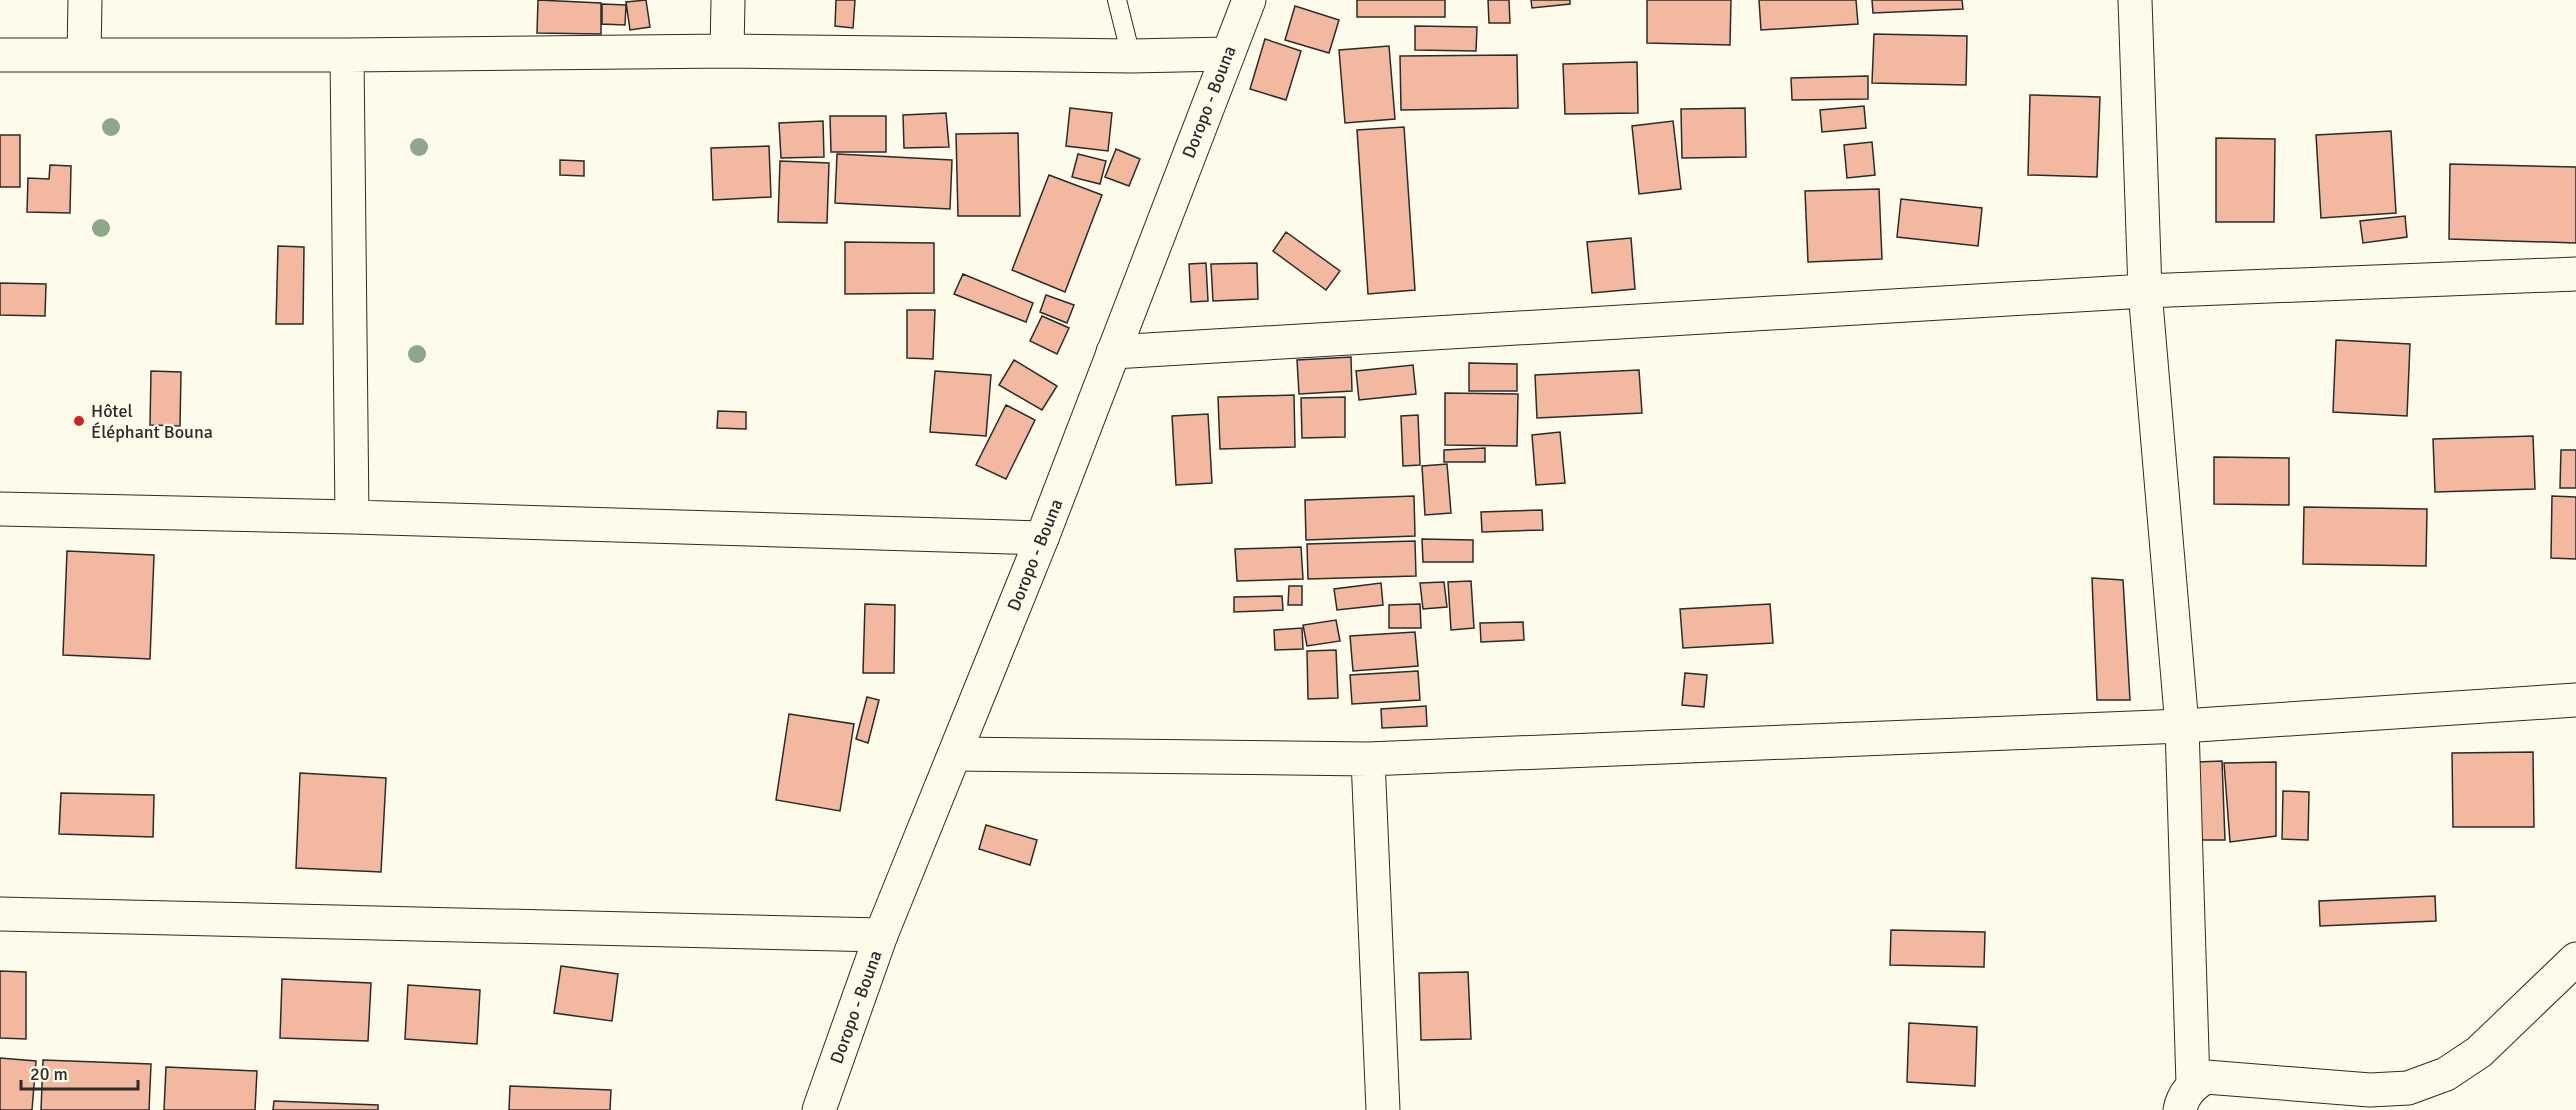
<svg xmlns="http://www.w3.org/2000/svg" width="2576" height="1110" font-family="Signika,sans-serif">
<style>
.building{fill:#f2b8a0;stroke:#2b2b2b;stroke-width:1.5}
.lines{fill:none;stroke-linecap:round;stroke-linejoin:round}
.lane-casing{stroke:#2b2b2b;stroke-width:20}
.street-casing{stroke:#2b2b2b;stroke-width:35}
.primary-casing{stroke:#2b2b2b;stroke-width:35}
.lane{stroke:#fdfbea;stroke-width:18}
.street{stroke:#fdfbea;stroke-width:33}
.primary{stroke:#fdfbea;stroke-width:33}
.tree{fill:#8ea78a}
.poi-dot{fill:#c62828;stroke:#fdfbea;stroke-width:2}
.labels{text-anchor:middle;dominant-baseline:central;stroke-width:4.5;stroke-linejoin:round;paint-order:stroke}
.street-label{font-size:18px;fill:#2b2b2b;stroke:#fdfbea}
.poi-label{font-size:18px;fill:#2b2b2b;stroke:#fdfbea;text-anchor:start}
</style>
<rect width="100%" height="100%" fill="#fdfbea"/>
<path class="building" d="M538,0l63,3v31l-64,-1z
M646,0l4,27 -20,3 -4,-28z
M836,0h19l-2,28 -18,-2z
M1357,0h88v17h-88z
M1488,0h21l1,23h-21z
M1531,0h39v4l-38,4z
M1647,0h84l-1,45 -83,-2z
M1759,0h97l2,24 -97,6z
M1872,0h90l1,9 -90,4z
M602,4l24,1 -1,20 -23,-1z
M1295,6l44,14 -10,33 -44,-13z
M1415,26l62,1 -1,24 -61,-1z
M1874,34l93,2 -1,49 -94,-2z
M1265,39l36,12 -15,49 -36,-11z
M1389,46l6,73 -50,4 -6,-73z
M1517,55l1,53 -117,2 -1,-54z
M1637,62l1,51 -73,1 -2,-50z
M1868,76v23l-76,1 -1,-22z
M2030,95l70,2 -3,80 -69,-2z
M1864,106l2,22 -44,4 -2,-22z
M1070,108l42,5 -4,38 -42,-5z
M1745,108l1,49 -64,1 -1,-49z
M946,113l3,34 -45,1 -1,-33z
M830,116h56v36h-55z
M823,121l1,36 -43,1 -2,-35z
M1673,121l8,68 -42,5 -7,-68z
M1404,127l11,163 -47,4 -11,-164z
M2391,131l5,82 -75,5 -5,-83z
M1018,133l2,83h-62l-2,-82z
M0,135h20v52h-20z
M2216,138l59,1 -1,83h-58z
M1872,142l3,33 -28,3 -3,-33z
M769,146l2,51 -58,3 -2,-52z
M1116,149l24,10 -11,27 -24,-9z
M837,154l115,6 -2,49 -115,-6z
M1078,154l28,7 -6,23 -28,-7z
M560,160l24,1v15l-24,-1z
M780,161l49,2 -2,60 -49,-1z
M2450,164l126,3v76l-127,-4z
M50,165l21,1 -1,47 -43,-1 1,-34 21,1z
M1049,175l53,20 -37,97 -53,-22z
M1879,189l3,70 -74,3 -3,-71z
M1901,199l81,9 -4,38 -81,-9z
M2405,216l2,21 -44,6 -3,-22z
M1286,232l54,39 -14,19 -53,-39z
M1631,238l4,51 -43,4 -5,-51z
M845,242l89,1v50l-89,1z
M278,246l26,1 -1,77h-27z
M1206,263l2,38 -17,1 -2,-38z
M1257,263l1,36 -45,2 -2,-37z
M963,274l70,29 -7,19 -72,-28z
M0,283l46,1 -1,32 -45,-1z
M1046,295l28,10 -7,18 -27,-11z
M907,310h28l-2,49 -26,-1z
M1042,316l27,12 -12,26 -27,-13z
M2336,340l74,4 -3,72 -74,-4z
M1351,357l1,34 -53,3 -2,-34z
M1014,360l43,26 -15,24 -43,-25z
M1469,363l48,1v27h-48z
M1413,365l3,29 -57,6 -3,-29z
M1639,370l3,43 -105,5 -2,-43z
M151,371l30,1 -1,54 -30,-1z
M935,371l56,4 -5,61 -56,-4z
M1445,393l73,1 -1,52 -72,-1z
M1294,395l1,52 -75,2 -2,-52z
M1345,397v40l-43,1 -1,-40z
M1006,405l29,15 -29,59 -30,-14z
M718,411l28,1v17l-29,-1z
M1208,414l4,69 -36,2 -4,-69z
M1418,415l2,50 -17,1 -2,-50z
M1560,432l5,51 -29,2 -4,-50z
M2533,436l2,53 -100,3 -2,-53z
M1485,448v14h-41v-12z
M2561,450h15v38h-16z
M2214,457l75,1v47l-75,-1z
M1447,464l4,49 -26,2 -3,-49z
M1414,496l1,40 -109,4 -1,-40z
M2552,496l24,1v62l-25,-1z
M2304,507l123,2 -1,57 -123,-2z
M1542,510l1,20 -61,2 -1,-20z
M1422,539l51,1v22h-50z
M1415,541l1,35 -108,3 -1,-35z
M1301,547l2,32 -66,2 -2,-32z
M67,551l87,4 -4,104 -87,-4z
M2092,578l31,2 7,120h-33z
M1471,581l3,47 -23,2 -3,-48z
M1444,582l3,25 -24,2 -3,-26z
M1381,583l2,22 -46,5 -3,-21z
M1289,586h13v19h-14z
M1282,596l1,14 -49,2v-15z
M865,604l30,1 -1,68h-31z
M1420,604l1,24h-32v-23z
M1770,604l3,39 -90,5 -3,-39z
M1336,620l4,21 -33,5 -4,-21z
M1523,622l1,18 -43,2 -1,-19z
M1302,628l1,21 -28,1 -1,-20z
M1415,632l3,34 -65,5 -3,-35z
M1336,650l2,48 -30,1 -1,-48z
M1418,671l2,29 -68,4 -2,-29z
M1685,673l22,2 -3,32 -22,-2z
M867,697l12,3 -11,43 -12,-4z
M1426,706l1,20 -45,2 -1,-19z
M789,714l65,10 -14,87 -64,-11z
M2533,752l1,75h-81l-1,-74z
M2222,761l3,79h-25l-3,-78z
M2276,762v74l-46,6 -6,-79z
M300,773l86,5 -5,94 -85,-4z
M2283,791l26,1 -1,48 -26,-1z
M61,793l93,2 -1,42 -94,-3z
M986,825l51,15 -7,25 -51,-16z
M2435,896l1,25 -116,5 -1,-25z
M1891,930l94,2 -1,35 -94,-2z
M561,966l57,8 -6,47 -58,-8z
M0,971l26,1v67l-26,-1z
M1468,972l3,67 -50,1 -2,-67z
M282,979l89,4 -3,58 -88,-3z
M408,985l72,5 -3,54 -72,-5z
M1909,1023l68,4 -2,59 -68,-4z
M0,1058l36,3 -4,49h-32z
M43,1060l108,4 -2,46h-108z
M166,1067l91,4 -2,39h-91z
M510,1086l101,4 -1,20h-101z
M274,1101l104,4v5h-105z"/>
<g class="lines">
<defs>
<path id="lane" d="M1117,0l14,56"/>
<path id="street" d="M2135,0l10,291 37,435 11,358
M727,51l1,-51
M84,54l1,-54
M0,55h347l380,-4 404,5 97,-2
M347,55l5,462
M1113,352l1032,-61 431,-17
M0,509l352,8 690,21
M956,754l412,5 814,-33 394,-26
M1368,759l15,351
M0,914l881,21
M2180,1110c3,-16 12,-25 26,-33l164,13 38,-2 38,-14 33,-22 97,-93"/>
<path id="primary" d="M819,1110l62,-175 161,-397 207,-538"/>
</defs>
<use href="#lane" class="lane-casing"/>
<use href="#street" class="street-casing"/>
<use href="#primary" class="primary-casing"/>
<use href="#lane" class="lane"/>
<use href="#street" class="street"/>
<use href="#primary" class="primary"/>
</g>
<g class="tree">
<circle cx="111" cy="127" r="9"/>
<circle cx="419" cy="147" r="9"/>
<circle cx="101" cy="228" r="9"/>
<circle cx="417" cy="354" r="9"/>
</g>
<circle class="poi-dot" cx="79" cy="421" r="6"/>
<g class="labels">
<g class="street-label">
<text transform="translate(1209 102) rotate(-69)">Doropo - Bouna</text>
<text transform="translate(1035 555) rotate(-68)">Doropo - Bouna</text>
<text transform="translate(856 1007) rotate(-70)">Doropo - Bouna</text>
</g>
<g class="poi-label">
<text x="91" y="411">Hôtel<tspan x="91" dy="21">Éléphant Bouna</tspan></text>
</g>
</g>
<path d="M21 1080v9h117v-9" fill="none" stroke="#2b2b2b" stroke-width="3"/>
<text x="30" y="1080" font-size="18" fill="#2b2b2b" stroke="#fdfbea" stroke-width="4.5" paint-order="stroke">20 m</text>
</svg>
